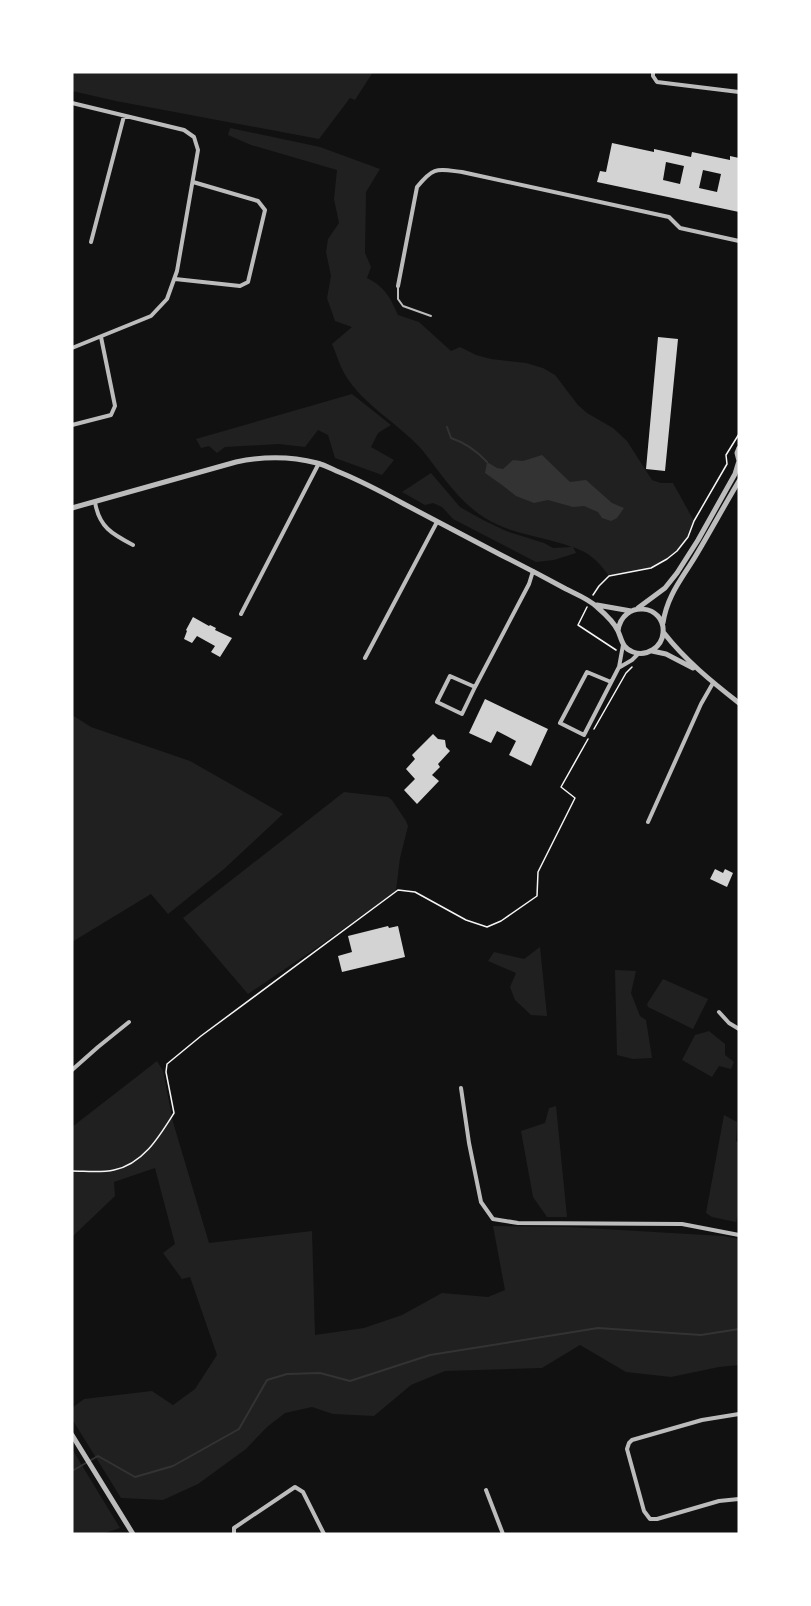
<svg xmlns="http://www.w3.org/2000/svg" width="811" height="1606" font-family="Roboto,sans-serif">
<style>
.green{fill:#202020}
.water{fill:#333}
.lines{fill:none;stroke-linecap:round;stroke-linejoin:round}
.stream{stroke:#333;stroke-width:2}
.building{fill:#d3d3d3;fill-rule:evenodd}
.path{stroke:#f5f5f5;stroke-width:1.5}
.service{stroke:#bcbcbc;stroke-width:2}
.minor{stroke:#bcbcbc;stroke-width:4}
.tertiary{stroke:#bcbcbc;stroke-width:5}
</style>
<rect width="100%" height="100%" fill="#111"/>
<path class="green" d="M72,72h301l-18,28 -5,-2 -31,41 -203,-38 -44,-10z
M230,128l90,19 60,22 -14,23 -1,61 6,14 -4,11c18,9 23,19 31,37l21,7 32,29 9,-4 16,8 15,4 35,4 17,5 12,7 23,30 9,8 26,15 14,13 25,39 9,3h12l21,38c-15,42 -44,50 -85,55 -10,-14 -19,-23 -36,-29l3,6 -22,7 -18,2 -83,-43 -11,-12 -9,-4 -8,2 -23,-13 29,-19 29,34 23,13 23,11 38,12 9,5 19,-1c-29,-11 -60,-12 -87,-29 -28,-18 -42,-42 -62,-67 -24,-28 -60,-45 -79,-78 -5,-9 -8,-20 -12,-29l20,-17 -17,-6 -8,-23 4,-22 -5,-24 2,-13 11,-16 -5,-24 3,-29 -86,-25 -23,-10z
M352,394l39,31 -13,8 -7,14 23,13 -12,15 -47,-17 -7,-23 -10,-5 -13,17 -26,-3 -54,3 -8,6 -8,-7 -8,2 -5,-9z
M72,715l19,12 99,34 93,53 -59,55 -56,45 -17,-20 -79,48z
M344,792l44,5 4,3 14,21 2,5 -8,32 -4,33 -74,53 -74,50 -65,-76z
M540,947l7,69 -16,-1 -16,-15 -5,-13 6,-14 -28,-12 6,-9 30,7z
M615,970l21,1 -5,22 9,23 6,4 6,38 -19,1 -16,-4z
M663,979l45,20 -15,30 -45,-22 -1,-3z
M709,1031l16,13v11l9,7 -3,7 -12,-3 -7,11 -30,-17 13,-25z
M157,1061l6,10 10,51 36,121 103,-12 3,104 49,-7 38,-13 40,-22 46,4 17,-7 -12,-64 76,1 154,9 16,3v126l-20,2 -48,10 -45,-5 -46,-27 -38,23 -97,3 -34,14 -37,31 -41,-2 -21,-7 -27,6 -18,14 -21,22 -48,35 -35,16 -42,-2 -49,-79v-11l12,-9 68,-8 21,14 22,-16 22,-34 -27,-78 -8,2 -19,-26 12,-9 -20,-76 -41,14 1,14 -43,41v-110z
M556,1106l11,111h-20l-14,-20 -12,-66 24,-8 4,-15z
M724,1115l13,7 -1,19 3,2v69l-3,10 -24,-5 -6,-4z
M72,1449l48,79 -18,6h-30z"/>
<path class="water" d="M542,455l28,27 16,-2 26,23 12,5 -7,10 -6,3 -9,-3 -4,-6 -14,-6 -11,1 -25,-7 -14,3 -18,-7 -14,-11 -17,-12 2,-11 10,6 6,1 10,-9 10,1z"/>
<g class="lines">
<path class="stream" d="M447,427l4,11c15,5 25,12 36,24
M72,1471l26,-15 37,21 38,-11 66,-37 28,-49 20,-6 33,-1 30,8 80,-26 168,-27 103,7 38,-6"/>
</g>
<path class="building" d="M612,143l42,9v-3l37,8 1,-5 38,8v-4l9,2v54l-142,-30 3,-11 6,1zM666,162l18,4 -4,18 -17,-4zM703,170l18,4 -4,18 -18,-4z
M658,337l20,2 -13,132 -19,-2z
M193,617l16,9 1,-1 6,3 -1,2 17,8 -12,19 -9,-5 4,-6 -18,-10 -5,7 -8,-4 3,-8 -1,-1z
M485,699l63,30 -17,37 -22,-11 7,-14 -19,-10 -6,12 -22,-10z
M433,734l5,5 7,1 1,7 4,4 -12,13 2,3 -8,8 7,6 -22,23 -13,-14 11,-11 -9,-10 9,-10 -3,-4z
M715,869l8,4 2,-4 8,4 -6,14 -17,-8z
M388,926l1,2 9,-2 7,31 -63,15 -4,-16 14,-4 -4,-16z"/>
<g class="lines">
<path class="path" d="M593,595l6,-9 10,-10 42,-8 16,-9 10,-8 11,-14 6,-16 33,-57 -1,-9 13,-21
M587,607l-9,18 38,25
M594,729l32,-56 6,-6
M72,1171c13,0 29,2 42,-1 29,-6 45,-33 60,-57l-8,-41 1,-8 34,-28 197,-146 17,2 51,28 21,7 14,-6 36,-25 1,-24 37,-74 -14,-11 27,-48"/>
<path class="service" d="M398,286v13l5,7 28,10"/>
<path class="minor" d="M653,72v4l4,6 82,10
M72,103l112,27 10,7 4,13 -21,121 -10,28 -16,17 -79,32
M91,242l33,-126
M175,279l65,7 8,-4 17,-72 -7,-9 -65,-19
M398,286l19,-99c17,-21 20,-18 45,-15l207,45 11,11 59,13
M72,425l39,-10 4,-9 -14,-69
M95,502c4,25 17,32 38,43
M241,614l78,-151
M365,658l72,-136
M620,667l12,-7 7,-7
M611,682l-24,-10 -27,51 24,12 35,-68 4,-22
M475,687l-13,27 -25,-12 13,-26 25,11 54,-103 4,-13
M648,822l53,-118 12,-21
M719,1012l10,11 10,6
M72,1070l26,-23 31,-25
M461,1088l8,55 12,59 12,17 25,4 164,1 57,11
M739,1414l-37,6 -70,20 -3,3 -2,6 17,62 6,8h7l62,-18 20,-2
M486,1490l17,44
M234,1534v-6l61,-41 8,5 21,42"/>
<path class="tertiary" d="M739,448l-2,5 2,8
M72,508l164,-46c28,-6 54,-6 81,1 8,2 15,6 22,9 22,9 43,20 65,32 32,17 65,34 97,51 22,11 43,22 65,34 10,5 23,10 31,18 7,6 17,15 21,24 4,9 4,17 15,21 14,5 29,-5 30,-19 3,-29 -41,-34 -45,-2
M597,605l34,6
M638,608l27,-20 12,-15 21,-33 37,-66 4,-13
M663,623c4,-27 18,-43 32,-66 15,-25 29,-51 44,-76
M664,633c21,27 48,49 75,70
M652,651l14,3 27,14
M72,1435l61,99"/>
</g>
<rect width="811" height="1606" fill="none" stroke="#ffffff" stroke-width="147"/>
</svg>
